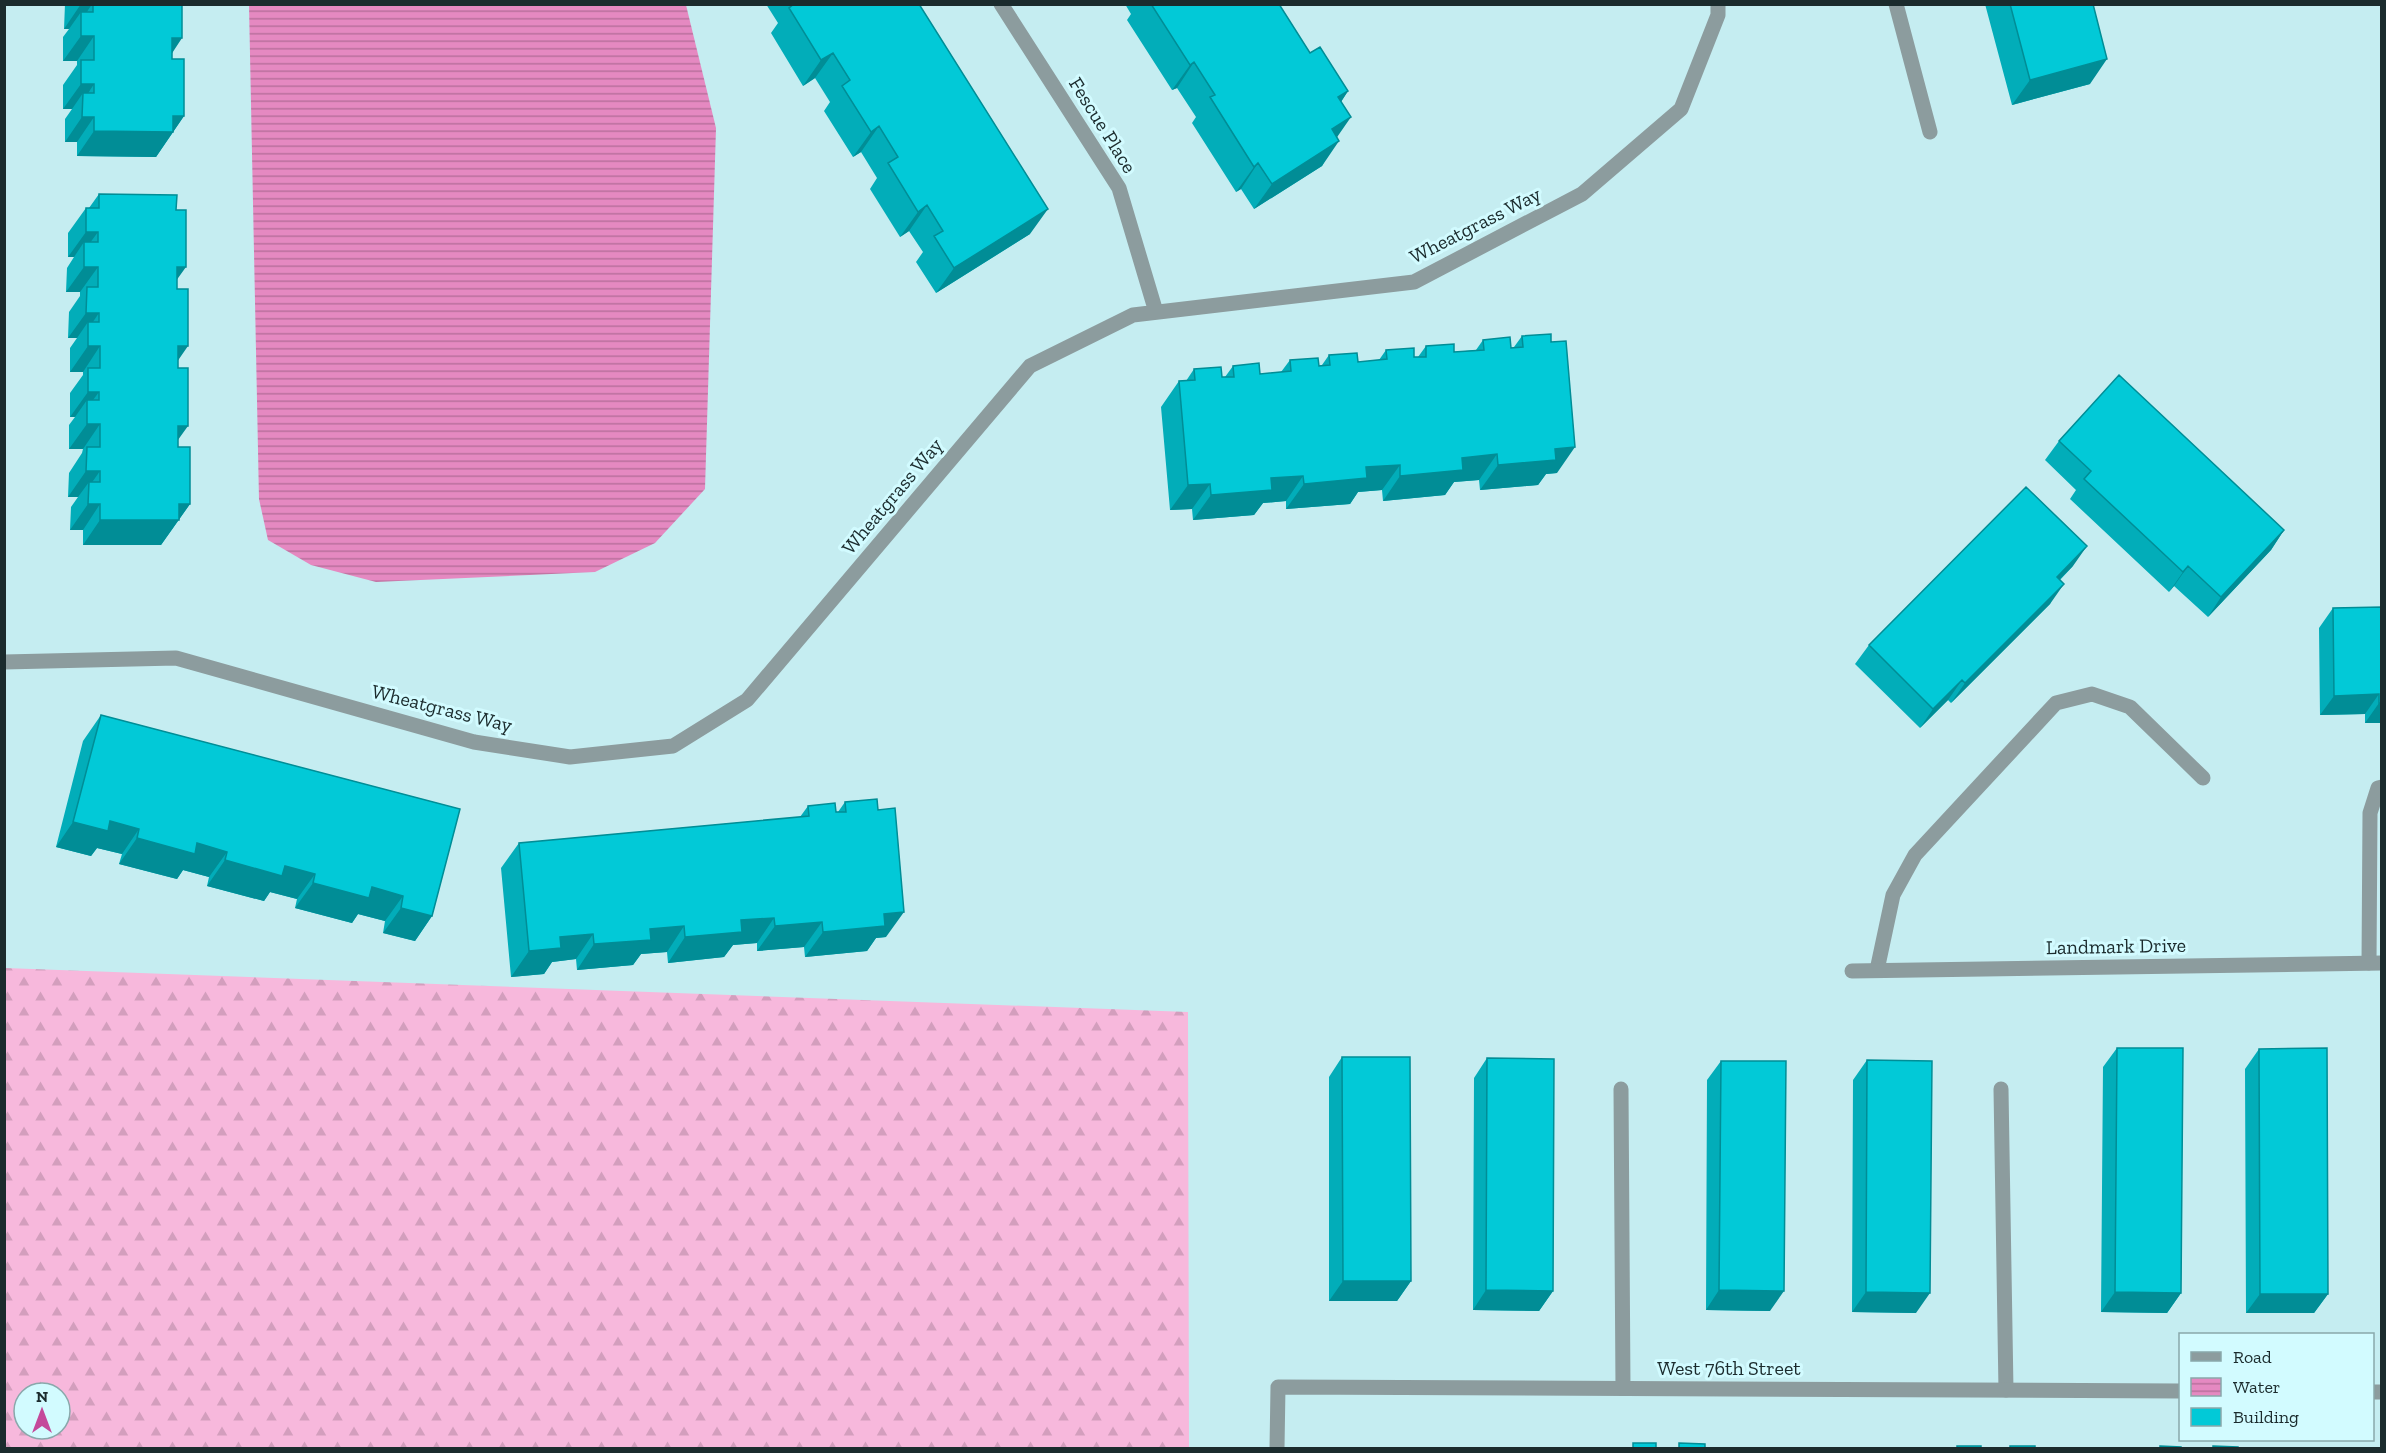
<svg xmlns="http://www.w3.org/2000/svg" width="2386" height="1453" font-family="'Zilla Slab',serif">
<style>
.forest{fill:url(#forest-firs);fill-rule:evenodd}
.water{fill:url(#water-rules)}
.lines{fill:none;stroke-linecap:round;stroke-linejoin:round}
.lane{stroke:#8c9c9e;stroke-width:15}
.street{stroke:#8c9c9e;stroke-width:15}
.wall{fill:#02adb9}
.shaded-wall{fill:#018d96}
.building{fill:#02c9d7;stroke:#018d96;stroke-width:1.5}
.labels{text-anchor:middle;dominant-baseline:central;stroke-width:6;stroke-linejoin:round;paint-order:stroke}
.street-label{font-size:20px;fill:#1b2b2d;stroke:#d2fbff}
</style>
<defs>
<pattern id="forest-firs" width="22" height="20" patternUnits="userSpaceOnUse" patternTransform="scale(1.5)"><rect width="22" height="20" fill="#f7b8dc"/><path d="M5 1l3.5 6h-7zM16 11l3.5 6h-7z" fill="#d39ebd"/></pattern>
<pattern id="water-rules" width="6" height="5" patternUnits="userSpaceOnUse" patternTransform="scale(1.5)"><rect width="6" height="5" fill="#e589c1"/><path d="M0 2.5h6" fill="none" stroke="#b9709d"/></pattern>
</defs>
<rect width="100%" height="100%" fill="#c5edf1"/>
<path class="forest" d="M5,968l1183,44 1,436h-1184zM24,1393h36v36h-36z"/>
<path class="water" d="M249,5h437l30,123 -11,361 -50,54 -60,29 -219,10 -65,-17 -43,-25 -9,-41z"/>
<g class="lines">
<path class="lane" d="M2369,963l1,-150 8,-25 4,-1
M1877,970l16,-75 22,-40 141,-152 36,-9 38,13 73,71
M1621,1089l2,299
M2001,1089l5,301"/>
<path class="street" d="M1001,4l118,184 37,124
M1896,4l34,128
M4,662l172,-4 298,84 96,15 103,-11 74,-46 283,-334 103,-51 281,-33 168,-88 99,-85 37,-94v-11
M1852,971l530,-8
M2372,1392h10
M1277,1448l1,-61 902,4"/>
</g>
<path class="wall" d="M65,4h117l-10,49v6l12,57 -28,41 -79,-1v-14h-12v-23l7,-10h-9v-24l14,-20v-4h-14v-24l6,-8h-5z
M766,4h153l111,230 -94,59 -20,-31 7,-10 -14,-21 -9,6 -30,-48 7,-11 -16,-26 -8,5 -29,-46 6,-9 -15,-24 -12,8 -32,-53 7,-10z
M1125,4h154l31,49 38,38 -7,11 -4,35 -15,29 -68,43 -13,-20 -5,3 -44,-69 4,-6 -19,-29 -5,2 -45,-70 4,-6z
M1985,4h108l-3,80 -78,21z
M99,194l77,16 2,150v87l12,57 -29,41h-78v-15h-13l1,-23 7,-10h-10l1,-24 13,-20 1,-4h-14v-24l6,-8h-5v-24l13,-18v-3h-13v-24l7,-10h-9l1,-26 11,-16v-4h-14l1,-24 7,-11h-6v-24l18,-25h3z
M1522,336l35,137 -11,1 -8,11 -58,5 -1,-10 -25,2 -9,13 -62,6 -1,-11 -24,2 -8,12 -64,5v-8l-23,2 -9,12 -61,5 -1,-11 -22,1 -9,-103 18,-26h7l8,-12 28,8h3l8,-11 27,8 21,-2 9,-12 29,6 3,-1 7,-10 29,7 21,-2 7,-10 28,7h4l8,-11 28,6 22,-2 7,-10 28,8 3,-1z
M2059,441l225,89 -13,20 -63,67 -34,-31 -5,6 -99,-93 6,-9 -31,-30z
M2073,566l-13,14 -10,24 -99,99 -3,-3 -28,28 -65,-64 14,-19z
M2382,607v116h-17v-9l-45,1 -1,-87 14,-20z
M101,715l359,94 -28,107 -17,25 -32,-8 2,-12 -27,-7 -6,9 -57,-15 2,-9 -27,-7 -6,9 -57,-15 2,-9 -26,-7 -6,9 -58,-15 3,-10 -25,-6 -6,8 -35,-9 27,-106z
M845,802l41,135 -10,1 -9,13 -62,6 -1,-10 -47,4v-8l-24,2 -9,12 -56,6 -1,-11 -26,2 -8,11 -56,5 -1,-11 -24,3 -8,12 -33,3 -10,-109 18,-25 281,-26 8,-11 30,6z
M2117,1048l64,245 -14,20 -66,-1 2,-245z
M2259,1049l69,245 -14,19h-68l-1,-244z
M1342,1057l69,224 -14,20h-68v-224z
M1487,1058l66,233 -14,20 -66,-1 1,-232z
M1867,1060l49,253 -64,-1 1,-232z
M1721,1061l49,250 -64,-1 1,-230z"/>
<path class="shaded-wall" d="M81,4h11l-11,17v-9l-12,17h-5z
M81,36h13l-17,25h-14z
M172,38h10l-17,26z
M833,53l-18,25 -12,8 18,-26z
M2107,59l-17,25 -78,21 18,-25z
M1194,62l-17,26 -5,2 18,-25z
M81,84h13l-11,17v-8l-11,16h-9z
M1348,91l-17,26 7,-20z
M173,116h11l-28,41 -79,-1 17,-25z
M82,117h12l-17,25h-12z
M1351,117l-18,26 -1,-14z
M879,126l-18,26 -8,5 18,-25z
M1339,141l-17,25 -68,43 18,-25z
M1258,163l-17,26 -5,3 18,-25z
M927,205l-18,26 -9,6 18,-25z
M1048,209l-18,25 -94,59 18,-25z
M86,232h12l-14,19v-9l-10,15h-6z
M84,267h14l-18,25h-14z
M177,267h9l-18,25z
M86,313h13l-11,16v-7l-11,16h-9z
M88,346h12l-17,26h-13z
M178,346h10l-18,26z
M88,392h11l-12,16v-8l-12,17h-5z
M87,424h13l-17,25h-14z
M178,426h10l-18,25z
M1575,447l-18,26 -11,1 -8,11 -58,5 18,-25 57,-16z
M1497,454l-18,26 -25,2 -9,13 -62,6 17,-25 62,-18z
M1400,465l-18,25 -24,2 -8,12 -64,5 18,-25 62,-17z
M86,471h14l-12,17 1,-6 -11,15h-10z
M1303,476l-17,25 -23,2 -9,12 -61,5 18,-25 60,-17z
M1210,484l-18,25 -22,1 18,-25z
M88,504h12l-17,26h-13z
M179,504h11l-29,41h-78l17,-25z
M2284,530l-13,20 -63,67 13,-20z
M2087,546l-14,20 -30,30 14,-19z
M2188,566l-14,20 -5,6 14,-20z
M2064,584l-14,20 -99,99 14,-20z
M1962,680l-14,20 -28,28 13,-19z
M2379,694l-14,20 -45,1 14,-19z
M2379,703h3v20h-17z
M110,821l29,8 -17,25 -25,-6 -6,8 -35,-9 17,-25z
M137,838l60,5 30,9 -18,25 -26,-7 -6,9 -58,-15z
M225,860l60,6 30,8 -18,25 -27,-7 -6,9 -57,-15z
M313,883l59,4 31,9 -18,25 -27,-7 -6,9 -57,-15z
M401,908l31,8 -17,25 -32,-8z
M904,912l-18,25 -10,1 -9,13 -62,6 18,-25 61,-18z
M774,918l-17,25 -24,2 -9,12 -56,6 17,-26 56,-17z
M822,922l-18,25 -47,4 18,-25z
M684,926l-17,26 -26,2 -8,11 -56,5 17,-26 56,-15z
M593,934l-17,25 -24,3 -8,12 -33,3 18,-26 31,-14z
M1343,1281h68l-14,20h-68z
M1486,1290l67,1 -14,20 -66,-1z
M1719,1290l65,1 -14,20 -64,-1z
M1866,1292l64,1 -14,20 -64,-1z
M2115,1292l66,1 -14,20 -66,-1z
M2260,1294h68l-14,19h-68z"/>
<path class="building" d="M93,4h89v34h-10v21h12v57h-11v16l-79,-1v-14h-12l1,-24h11v-9h-13v-24h13v-24h-13v-24h12z
M794,4h125l129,205 -94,59 -20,-32 9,-5 -16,-26 -9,7 -30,-49 10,-6 -19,-31 -8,6 -29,-46 8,-6 -17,-27 -12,7 -32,-52z
M1151,4h128l31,49 10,-6 28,44 -10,6 13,20 -19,12 7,12 -67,43 -14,-21 -4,4 -44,-70 5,-2 -21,-33 -4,3z
M2010,4h83l14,55 -77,21z
M99,194l78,1 -1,15h10v57h-9v22h11v57h-10v22h10v58h-10v21h12v57h-11v16h-79v-16h-12l1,-22h11v-11h-14l1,-24h13v-23h-13v-24h12v-8h-11v-24h12v-22h-12v-24h11v-9h-13l1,-26h11v-20h-14v-25h14v-10h-12v-24h13z
M1551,334v8l15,-1 9,106 -20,2 1,11 -58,5 -1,-11 -35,4 1,12 -63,6v-11l-34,2 1,11 -63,6 -1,-8 -32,2 1,12 -61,5 -1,-11 -22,1 -9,-104 16,-1 -1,-11 27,-2 1,10h12l-1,-11 26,-3 1,11 31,-3 -1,-11 28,-2 1,8 11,-1 -1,-10 28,-2 1,9 29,-3 -1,-9 28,-2v9h12v-11l28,-2v8l30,-2 -1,-10 27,-3 1,11 12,-1 -1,-11z
M2119,375l165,155 -63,67 -33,-31 -5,6 -99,-93 7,-8 -32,-30z
M2026,487l61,59 -30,31 7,7 -99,99 -3,-3 -29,29 -64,-64z
M2382,607v96h-3v-9l-45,2 -1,-88z
M101,715l359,94 -28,107 -31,-8 2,-12 -31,-9 -3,11 -56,-15 2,-9 -30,-8 -3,10 -57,-16 2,-8 -30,-9 -2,11 -58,-16 2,-9 -29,-8 -2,10 -35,-9z
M877,799l1,11 17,-2 9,104 -20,2 1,12 -62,6 -1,-10 -47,4 -1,-8 -33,2 1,12 -57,5 -1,-11 -34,3 1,11 -57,4 -1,-10 -33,3 1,11 -32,3 -10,-108 290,-27 -1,-10 27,-3 1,9h10l-1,-10z
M2117,1048h66l-2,245 -66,-1z
M2327,1048l1,246h-68l-1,-245z
M1342,1057h68l1,224h-68z
M1487,1058l67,1 -1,232 -67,-1z
M1867,1060l65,1 -2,232 -64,-1z
M1721,1061h65l-2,230 -65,-1z
M1633,1443h23v6h-23z
M1679,1443l26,1v5h-26z
M1957,1446h24v3h-24z
M2010,1446h25v3h-25z
M2160,1446l21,1v2h-21z
M2213,1446l25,1v2h-25z"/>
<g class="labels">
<g class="street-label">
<text transform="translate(1103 125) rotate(58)">Fescue Place</text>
<text transform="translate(1475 225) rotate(-27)">Wheatgrass Way</text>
<text transform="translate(892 496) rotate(-50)">Wheatgrass Way</text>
<text transform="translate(442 708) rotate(14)">Wheatgrass Way</text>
<text transform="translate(2116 946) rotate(-1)">Landmark Drive</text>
<text x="1729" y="1368">West 76th Street</text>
</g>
</g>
<rect width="2386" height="1453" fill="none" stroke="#1b2b2d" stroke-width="12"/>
<rect x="2179" y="1333" width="195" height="108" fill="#d2fbff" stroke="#89a8ab" stroke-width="1.5"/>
<rect x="2191" y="1352" width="30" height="9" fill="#8c9c9e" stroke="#89a8ab" stroke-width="1.5"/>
<text x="2233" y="1363" font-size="18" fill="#1b2b2d">Road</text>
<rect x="2191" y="1378" width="30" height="18" fill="url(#water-rules)" stroke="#89a8ab" stroke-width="1.5"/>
<text x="2233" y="1393" font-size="18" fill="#1b2b2d">Water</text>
<rect x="2191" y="1408" width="30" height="18" fill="#02c9d7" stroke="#89a8ab" stroke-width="1.5"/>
<text x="2233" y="1423" font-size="18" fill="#1b2b2d">Building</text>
<g transform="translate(42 1411)"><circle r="28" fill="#d2fbff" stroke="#89a8ab" stroke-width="1.5"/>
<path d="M0-4.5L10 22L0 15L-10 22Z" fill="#c4499a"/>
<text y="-9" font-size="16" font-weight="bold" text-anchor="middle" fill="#1b2b2d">N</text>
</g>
</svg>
